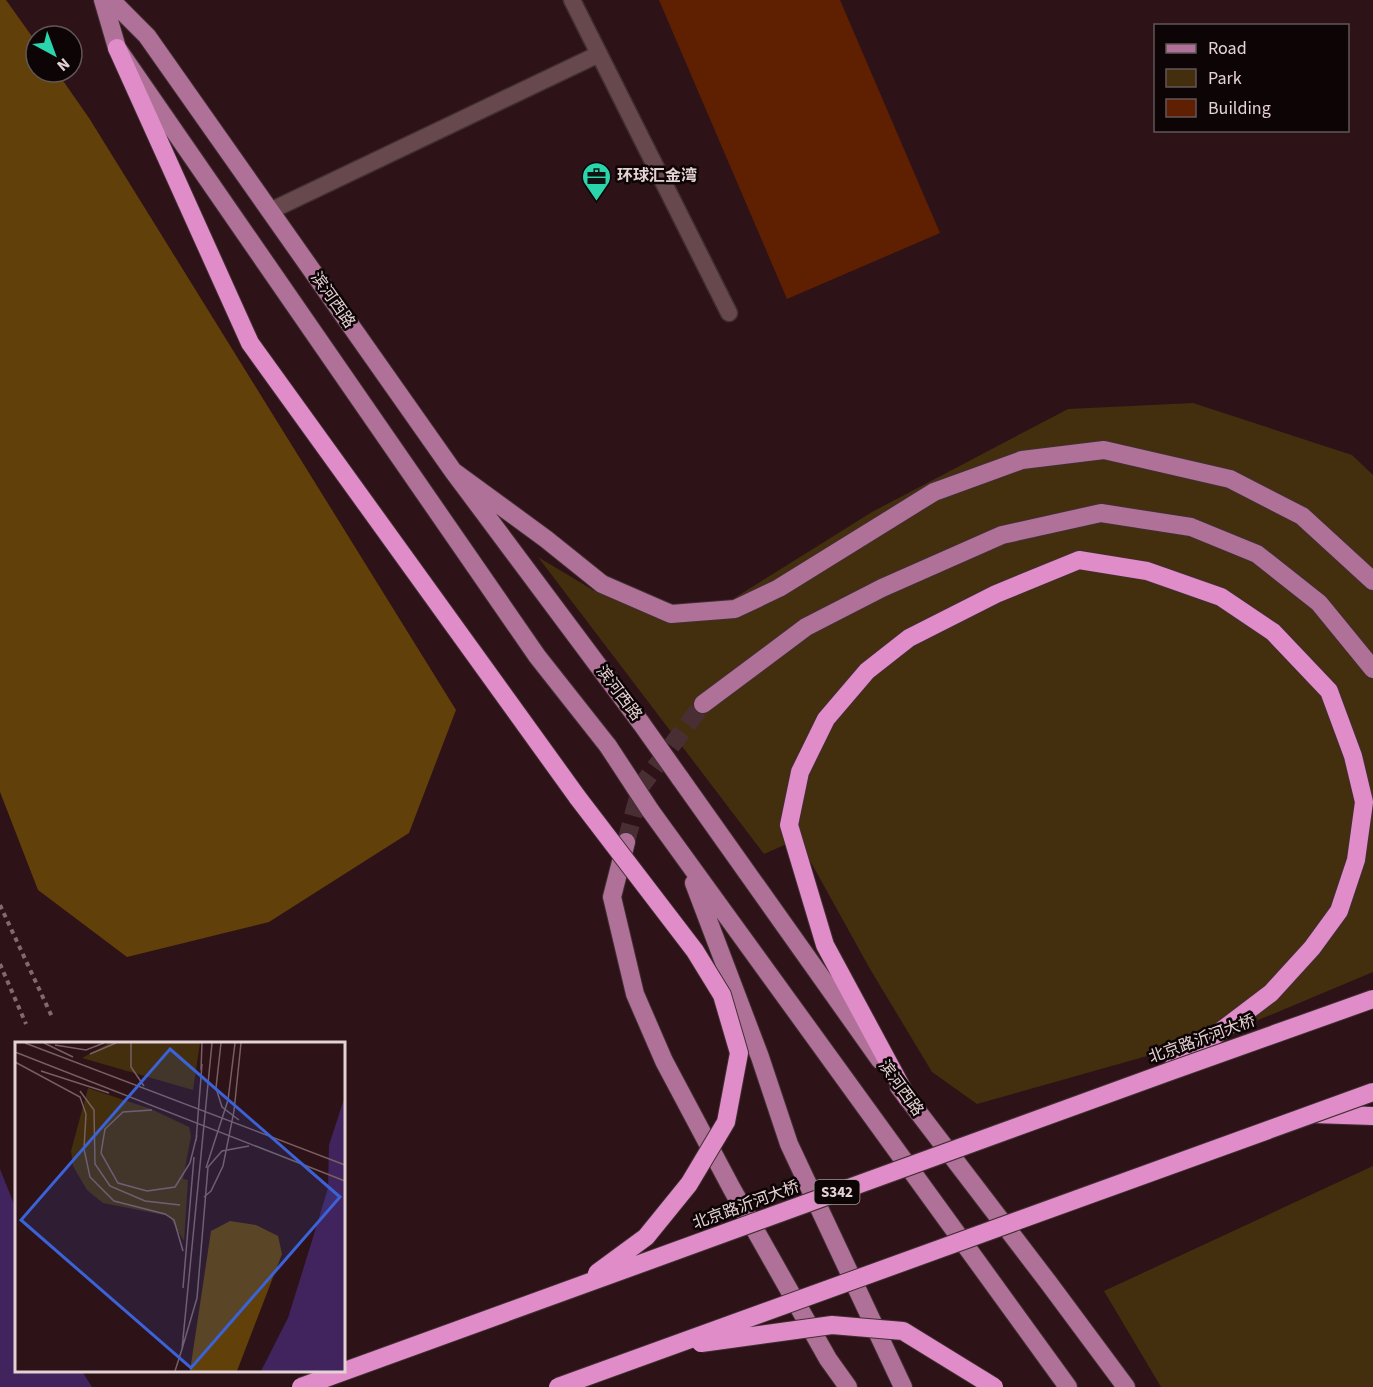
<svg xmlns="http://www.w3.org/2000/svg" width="1373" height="1387" font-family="'Source Sans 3','Noto Sans SC',sans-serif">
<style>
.green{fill:#432e0e}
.forest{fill:#614009}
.water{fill:#41245d}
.building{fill:#5f2001}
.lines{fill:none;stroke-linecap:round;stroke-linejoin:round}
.primary-tunnel{stroke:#492f33;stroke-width:18;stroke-dasharray:18 9;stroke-linecap:butt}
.lane-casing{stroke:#412f32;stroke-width:19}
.primary-casing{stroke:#412f32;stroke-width:20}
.highway-casing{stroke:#412f32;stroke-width:20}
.path{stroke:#816a6e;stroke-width:4;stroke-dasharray:4.5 4.5;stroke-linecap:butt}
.lane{stroke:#67484c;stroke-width:16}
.primary{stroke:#af7197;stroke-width:18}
.highway{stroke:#df8cc9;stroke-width:18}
.primary-bridge-casing{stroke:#412f32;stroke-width:20;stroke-linecap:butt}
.highway-bridge-casing{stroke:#412f32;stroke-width:20;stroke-linecap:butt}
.primary-bridge{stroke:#af7197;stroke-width:18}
.highway-bridge{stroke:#df8cc9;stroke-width:18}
.labels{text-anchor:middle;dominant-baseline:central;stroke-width:5;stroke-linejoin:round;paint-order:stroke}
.shield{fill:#0d0405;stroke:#a49496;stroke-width:1.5}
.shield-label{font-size:15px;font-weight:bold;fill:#e5d2d4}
.poi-label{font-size:16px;font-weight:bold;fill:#e5d2d4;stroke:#0d0405;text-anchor:start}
.street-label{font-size:16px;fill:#e5d2d4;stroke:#0d0405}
.inset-road{fill:none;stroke:#775f63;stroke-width:1.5}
.view{fill:#3b62d7;fill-opacity:0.15;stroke:#3b62d7;stroke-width:3}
.inset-edge{fill:none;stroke:#e5d2d4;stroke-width:3}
</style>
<rect width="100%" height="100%" fill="#2d1217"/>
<path class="green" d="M1193,403l159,52 21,20v497l-148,62 -248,70 -45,-32 -62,-103 -72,-130 -34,15 -226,-297 55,33 119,22 160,-100 196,-103z
M1373,1166v221h-212l-57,-96z"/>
<path class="forest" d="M0,0h6l30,42v30h21l32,46 367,592 -47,123 -140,89 -142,35 -89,-67 -38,-98z"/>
<path class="water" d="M0,1169l16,40v161l66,1 10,16h-92z"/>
<path class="building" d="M659,0h181l100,233 -153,66z"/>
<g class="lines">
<path class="primary-tunnel" d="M626,842l15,-56 62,-82"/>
<defs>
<path id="lane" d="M572,0l157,313
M270,211l329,-157"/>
<path id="primary" d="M103,0l14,48 420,608 71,90
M111,0l36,36 306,435 188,252
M453,471l93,68 56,45 69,30 64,-5 44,-21 155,-96 88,-32 82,-10 126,29 72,37 71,65
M703,704l103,-77 76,-39 120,-53 99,-22 90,14 66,27 62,49 54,66
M680,778l200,282
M650,810l418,577
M626,842l-14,55 23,97 29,67 68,128 96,170 20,28
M694,883l66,174 29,87 114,243
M899,1087l149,195 78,105"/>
<path id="highway" d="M117,48l133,295 328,455
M908,1099l-83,-154 -36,-120 11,-53 26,-53 41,-48 42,-33 87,-44 83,-34 68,11 74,26 52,35 56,59 24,65 11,46 -8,58 -17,51 -27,37 -41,45 -99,75
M1314,1114l59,2"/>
</defs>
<use href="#lane" class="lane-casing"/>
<use href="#primary" class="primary-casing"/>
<use href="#highway" class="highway-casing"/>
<path class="path" d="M0,905l53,114
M0,964l26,60"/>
<use href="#lane" class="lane"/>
<use href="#primary" class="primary"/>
<use href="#highway" class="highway"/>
<defs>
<path id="primary-bridge" d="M641,723l39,55
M608,746l42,64"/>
<path id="highway-bridge" d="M578,798l117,153 27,44 17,58 -13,69 -37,62 -43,53 -49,36
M701,1343l131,-18 71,6 91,56
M301,1387l867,-315 205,-73
M558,1387l815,-295"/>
</defs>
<use href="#primary-bridge" class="primary-bridge-casing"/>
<use href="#highway-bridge" class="highway-bridge-casing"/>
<use href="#primary-bridge" class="primary-bridge"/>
<use href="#highway-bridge" class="highway-bridge"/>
</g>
<defs>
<symbol id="office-pin" viewBox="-11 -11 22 30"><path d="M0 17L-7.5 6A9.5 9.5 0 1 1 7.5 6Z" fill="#2ad5ac" stroke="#0d0405"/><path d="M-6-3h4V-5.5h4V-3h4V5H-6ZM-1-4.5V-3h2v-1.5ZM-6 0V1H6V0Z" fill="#111"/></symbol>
</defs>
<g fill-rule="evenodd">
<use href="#office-pin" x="580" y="160" width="33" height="45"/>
</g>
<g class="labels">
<rect class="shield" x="814.5" y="1180" width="45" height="24" rx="4.5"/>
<g class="shield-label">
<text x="837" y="1192">S342</text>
</g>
<g class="poi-label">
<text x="617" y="176">环球汇金湾</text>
</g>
<g class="street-label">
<text transform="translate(333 300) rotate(55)">滨河西路</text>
<text transform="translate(619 693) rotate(53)">滨河西路</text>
<text transform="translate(1202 1039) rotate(-20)">北京路沂河大桥</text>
<text transform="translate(901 1088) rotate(54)">滨河西路</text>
<text transform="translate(746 1205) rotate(-20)">北京路沂河大桥</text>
</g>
</g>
<g transform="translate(15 1042)">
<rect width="330" height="330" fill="#2d1217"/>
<path d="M94,1h91l-7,47 -111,-32zM73,46l63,21 38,18 2,9 -8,43 5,1 -4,61 -15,-25 -66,-13 -16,-13 -14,-24 -2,-15z" fill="#432e0e"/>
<path d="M215,179l26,4 22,11 4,18 -45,117h-47l21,-140z" fill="#614009"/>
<path d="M330,54v275h-84l27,-53 23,-74 17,-56 1,-43z" fill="#41245d"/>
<path class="inset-road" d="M10,1l320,122M29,1l29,14M116,1v24l13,19M206,1l-5,45 6,19 17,13M40,3l31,5 18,-7M0,10l330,129M75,12l26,-11M0,20l65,35 6,17 -2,35 6,28 24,24 51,13 9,6 9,31M186,28l1,-27M26,29l68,22M65,49l14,19 1,54 15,22 35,15 35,4M137,68l-29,2 -18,17 -4,24 17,30 29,8 28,-4 15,-24 7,-28M181,99l6,-77M191,126l22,-68 7,-57M189,155l7,-6 12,-25 11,-55 7,-68M168,246l11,-131M167,307l15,-51 11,-131 14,-16 27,-5M160,329l7,-22 30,-306"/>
<path class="view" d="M155,7l170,148 -149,171 -170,-148z"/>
<rect width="330" height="330" class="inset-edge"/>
</g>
<rect x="1154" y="24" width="195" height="108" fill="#0d0405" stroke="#635658" stroke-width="1.5"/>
<rect x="1166" y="44" width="30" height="9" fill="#af7197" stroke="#635658" stroke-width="1.5"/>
<text x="1208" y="54" font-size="18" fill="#e5d2d4">Road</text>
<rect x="1166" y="69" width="30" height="18" fill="#432e0e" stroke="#635658" stroke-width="1.5"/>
<text x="1208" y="84" font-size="18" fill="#e5d2d4">Park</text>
<rect x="1166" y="99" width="30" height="18" fill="#5f2001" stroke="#635658" stroke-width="1.5"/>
<text x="1208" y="114" font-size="18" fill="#e5d2d4">Building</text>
<g transform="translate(54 54) rotate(139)"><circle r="28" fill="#0d0405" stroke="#635658" stroke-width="1.5"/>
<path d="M0-4.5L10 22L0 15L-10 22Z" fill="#2ad5ac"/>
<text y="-9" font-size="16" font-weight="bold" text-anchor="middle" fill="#e5d2d4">N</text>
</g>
</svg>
